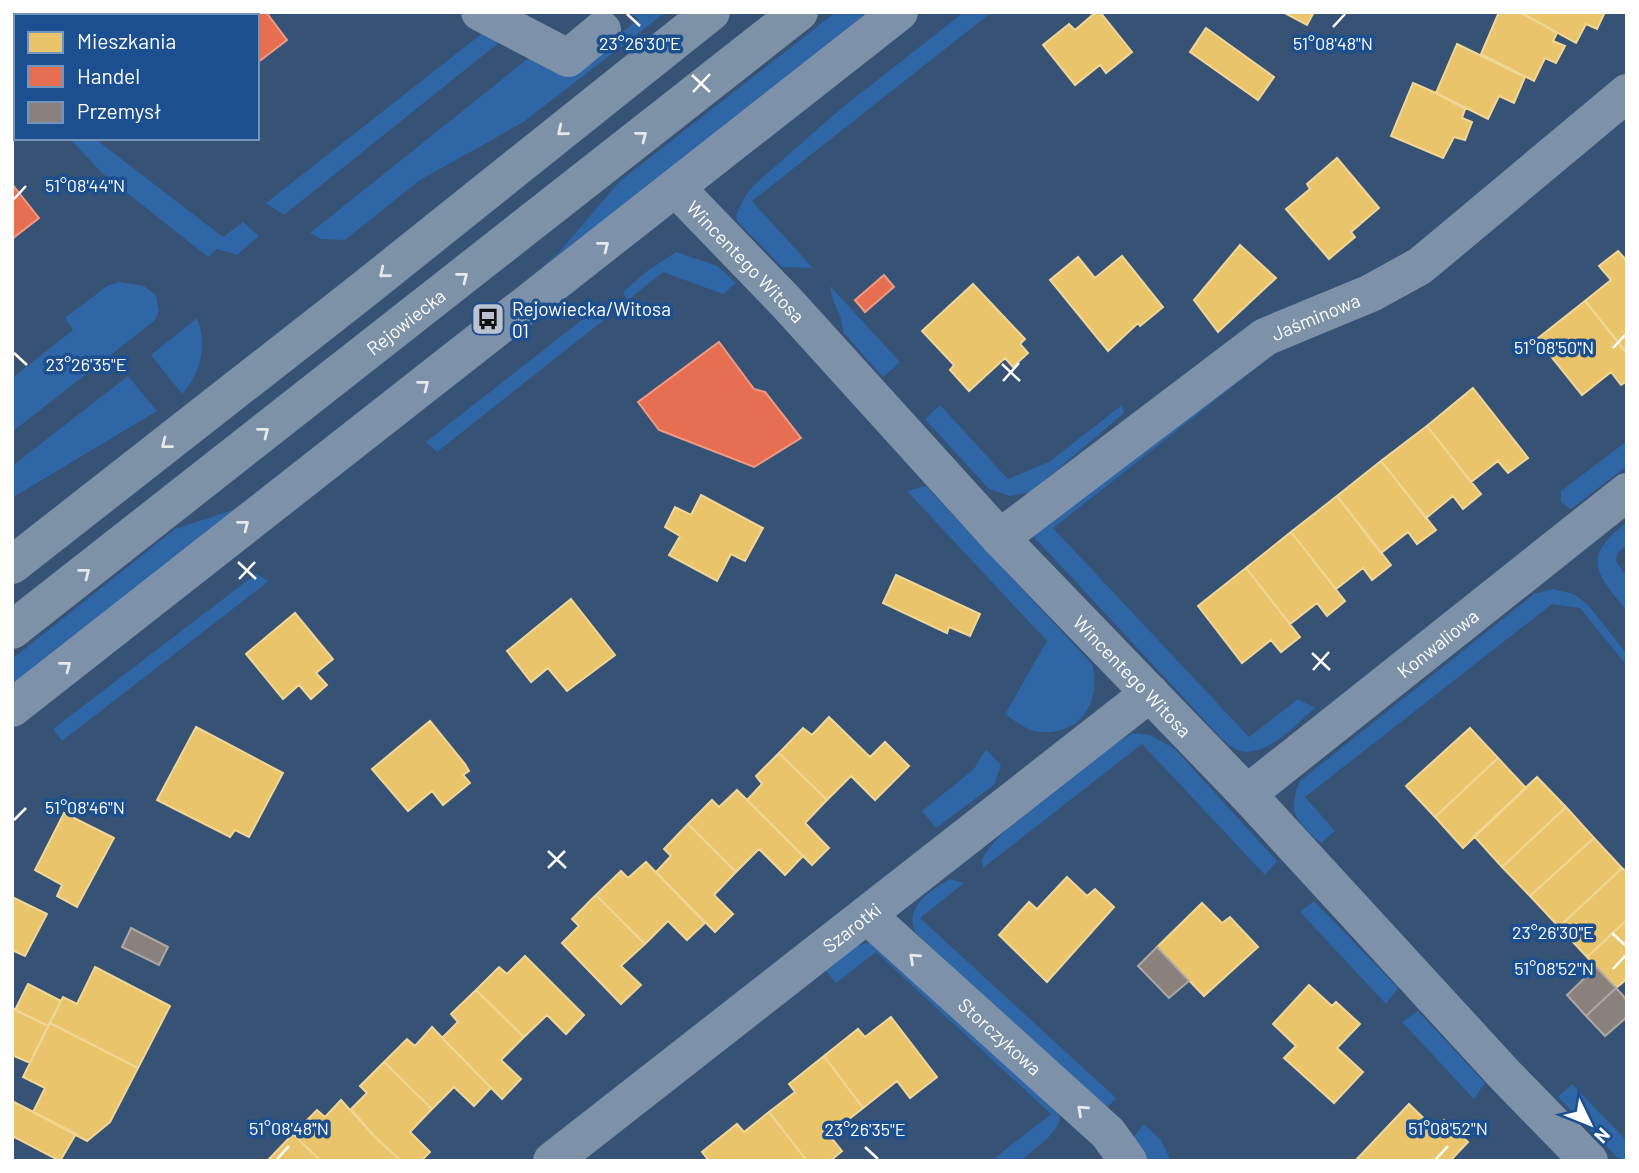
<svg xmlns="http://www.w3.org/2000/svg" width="1639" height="1173" font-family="Barlow,sans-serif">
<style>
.green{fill:#2f66a5}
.homes{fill:#e9c46a;stroke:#f0d697;stroke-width:2}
.shops{fill:#e76f51;stroke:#ee9a85;stroke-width:2}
.industry{fill:#8a817c;stroke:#ada7a3;stroke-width:2}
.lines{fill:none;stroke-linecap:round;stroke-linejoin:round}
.minor{stroke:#7d92a8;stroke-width:38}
.highway{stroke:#7e92a7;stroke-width:38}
.oneway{stroke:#e5e9ed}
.oneway2{stroke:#e5e9ee}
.ticks{fill:none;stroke:#fff;stroke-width:2.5}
.labels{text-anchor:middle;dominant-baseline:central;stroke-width:7;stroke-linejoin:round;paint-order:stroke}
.street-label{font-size:19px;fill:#fff;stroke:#1b4f8f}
.poi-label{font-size:19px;fill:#fff;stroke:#1b4f8f;text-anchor:start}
.ticks-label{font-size:18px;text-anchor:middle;fill:#fff;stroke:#1b4f8f;stroke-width:7;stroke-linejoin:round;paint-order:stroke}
</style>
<rect width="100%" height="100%" fill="#365274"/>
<path class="green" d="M628,12h38l-144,111 -102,57 -75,60 -24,-1 -11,-6 220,-176 39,21 69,-59z
M836,12h41l-341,260 24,-21 60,-70z
M964,12h28l-240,189 61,67 -31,-1 -45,-46 -1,-6 11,-22 7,-8 84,-74z
M484,32l17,9 -217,174 -18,-12z
M69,138h25l129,99 20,-15 16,14 -22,19 -20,-6 -9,8 -106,-84z
M676,252l41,14 19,17 -13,11 -60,-22 -36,29 -4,-9 23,-20z
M119,282l25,4 12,9 3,16 -5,10 -142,111v-54l61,-48 -8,-12 42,-32z
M830,286l70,76 -17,15 -40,-45c0,-19 -11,-26 -13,-46z
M596,314l9,5 -168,133 -11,-10 162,-127z
M197,318c11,26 4,56 -15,76l-31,-39z
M1282,348l-229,180 196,209 49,-38 17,9c-19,16 -49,52 -78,42 -5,-2 -10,-7 -14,-10l-189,-203 9,-14z
M128,376l29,35 -142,85 -3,-4v-26z
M940,405l68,74 41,-17 73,-57 2,8 -93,79 -21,4 -21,-7 -64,-70z
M1627,441v25l-56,43 -10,-7v-11z
M926,486l166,178c10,37 -11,72 -53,68 -12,-1 -24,-11 -34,-18l42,-73 -140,-150z
M245,506l-233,185v-32l163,-130z
M1627,522v22l-10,10 -1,7 11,17v33c-32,-39 -46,-53 0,-89z
M256,574l13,7 -207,160 -9,-12z
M1553,589l21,5 15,12 38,48v12l-47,-58 -28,-4 -247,193 30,34 -14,12c-24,-22 -35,-29 -21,-62l234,-187z
M1133,733l17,2 25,14 102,112 -12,14 -123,-131 -159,124 -1,-9 11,-16 13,-13 103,-82z
M986,749l15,16 -7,20 -58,43 -14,-17 52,-42z
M950,879l14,4 -44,35 196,180 -11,12 -190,-178c-11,-24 16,-43 35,-53z
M1314,901l84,87 -12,16 -86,-92z
M872,942l186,170 2,8 -4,8 -8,10 -28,23h-29l60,-47 -175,-162 -40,31 -10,-12 30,-25z
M1418,1011l67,72 -11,16 -72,-77z
M1572,1084l55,57v20h-6l-63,-64z
M1144,1124l17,16 10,21h-23l-17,-21z"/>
<path class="homes" d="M1096,12h4l32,40 -26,21 -6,-8 -25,20 -32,-40 26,-21 6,6z
M1283,12h31l-7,13z
M1499,12h19l7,3 32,18 -4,8 12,5 -9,17 -11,-5 -11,23 -53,-27z
M1526,12h79l-8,17 -11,-5 -10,19 -51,-28z
M1206,28l68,49 -16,23 -68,-48z
M1457,44l68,33 -11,26 -15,-7 -11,23 -52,-26z
M1413,83l23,10 29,16 -3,9 10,4 -7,18 -11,-3 -11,21 -52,-22z
M1337,158l42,50 -28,24 4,5 -26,22 -43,-50 24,-20 -3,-5z
M1240,245l36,33 -58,54 -24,-32z
M1618,251l9,10v92l-42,-52 26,-21 -12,-14z
M1122,256l41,51 -23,19 -2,-3 -30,28 -58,-71 28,-23 17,21z
M973,284l52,55 -5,5 8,9 -15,14 -8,-9 -36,33 -19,-21 4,-5 -32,-34z
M1585,301l42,53v27l-6,4 -10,-13 -29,23 -45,-56z
M1473,388l55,70 -20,15 -10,-12 -27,21 -44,-56z
M1427,426l54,68 -18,15 -10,-13 -27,22 -45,-57z
M1381,461l55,69 -19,14 -9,-12 -27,21 -44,-57z
M701,495l62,33 -18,33 -14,-7 -14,27 -48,-26 11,-19 -15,-9 10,-20 16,8z
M1337,496l54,69 -19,15 -9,-12 -27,21 -45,-57z
M1291,532l54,69 -18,15 -10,-13 -27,21 -44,-56z
M1246,568l54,69 -19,15 -10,-12 -29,23 -44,-57z
M896,575l84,39 -10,22 -21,-9 -2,6 -64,-30z
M571,599l44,56 -48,36 -19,-23 -17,14 -24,-31z
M295,613l38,46 -17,14 11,12 -16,14 -12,-14 -16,14 -37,-45z
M829,717l41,40 15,-15 24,24 -34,34 -24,-24 -24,24 -48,-47 24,-25 9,7z
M430,721l35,43 4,7 -6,4 7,8 -27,22 -11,-14 -24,20 -36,-42z
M196,727l87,46 -34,64 -14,-7 -5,7 -73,-37z
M1470,728l28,30 -63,59 -29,-31z
M779,753l48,47 -22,23 24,25 -17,17 -65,-65 15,-16 -6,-8z
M1498,758l28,30 -63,60 -28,-31z
M1537,777l29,30 -64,60 -28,-31z
M737,790l66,66 -18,19 -26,-26 -23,23 -48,-48 24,-24 7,7z
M1566,807l28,31 -64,58 -28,-29z
M64,813l50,25 -37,69 -20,-11 5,-11 -27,-15z
M688,824l48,48 -22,23 19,19 -18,18 -59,-60 15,-16 -7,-7z
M1594,838l28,30 -63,59 -29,-31z
M646,862l59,61 -18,17 -19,-19 -23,23 -49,-49 25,-24 7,7z
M1622,868l5,4v48l-40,37 -28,-30z
M1067,877l20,19 8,-7 19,18 -67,75 -48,-47 30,-33 8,7z
M596,895l49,49 -24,22 20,19 -20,19 -59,-61 17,-17 -7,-7z
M12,897l35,17 -22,42 -13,-6z
M1202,903l20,20 8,-6 28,30 -54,49 -47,-49z
M1627,920v59l-11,9 -29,-31z
M525,956l59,59 -18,19 -19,-19 -23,22 -48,-47 23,-23 8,7z
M95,967l75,39 -32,62 -88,-45 13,-26 14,7z
M28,984l33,17 -13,25 -33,-16z
M1309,985l23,21 4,-4 24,22 -23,24 26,24 -29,31 -50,-45 12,-12 -23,-22z
M476,990l48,47 -23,23 20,19 -19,20 -60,-61 16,-16 -7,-8z
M12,1008l36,18 -18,37 -18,-8z
M891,1017l46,60 -27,21 -13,-17 -34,27 -39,-52 34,-27 7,8z
M50,1023l88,45 -28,54 -23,19 -54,-29 12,-24 -22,-11z
M432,1027l59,61 -17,18 -20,-19 -22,22 -48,-47 23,-23 8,7z
M824,1056l39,52 -34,27 13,16 -12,10h-23l-38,-49 26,-20 -6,-8z
M384,1062l48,47 -22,23 20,20 -9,9h-20l-27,-25 -23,-27 16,-16 -7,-7z
M341,1100l33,36 27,25h-80l-28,-27 24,-24 8,7z
M12,1101l64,33 -16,27 -48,-25z
M1409,1104l27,26 8,-10 24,22 -18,19h-95z
M769,1112l38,49h-98l-7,-9 35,-28 7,8z
M293,1134l28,27h-50l-2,-2z"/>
<path class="shops" d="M256,12h10l21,28 -30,23v-47h-5z
M12,184l27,34 -27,21z
M884,275l10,12 -29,25 -10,-12z
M719,342l35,47 11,3 36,46 -47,29 -95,-37 -21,-28z"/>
<path class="industry" d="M131,928l37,19 -9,18 -37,-18z
M1157,947l32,34 -20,17 -31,-32z
M1596,967l20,21 -30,28 -19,-21z
M1616,988l11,12v17l-22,19 -19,-20z"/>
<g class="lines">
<g class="minor">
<path d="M480,12l88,46 34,-28"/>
<path id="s1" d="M677,189l110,114 213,235 247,256 259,282 83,85"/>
<path id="s2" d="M1000,538l265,-201 106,-44 49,-27 207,-173"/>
<path d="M12,708l887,-696"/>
<path id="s3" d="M1247,794l380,-302"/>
<path id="s4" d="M867,915l241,218 20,28"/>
<path id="s5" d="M552,1161l598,-468"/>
</g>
<g class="highway">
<path d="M12,565l350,-274 349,-279"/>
<path id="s6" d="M12,630l787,-618"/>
</g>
</g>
<defs><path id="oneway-chevron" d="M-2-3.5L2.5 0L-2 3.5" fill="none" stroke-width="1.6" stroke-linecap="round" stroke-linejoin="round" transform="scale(1.75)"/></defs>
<g class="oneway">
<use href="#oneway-chevron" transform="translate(562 131) rotate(141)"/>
<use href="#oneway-chevron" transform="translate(642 136) rotate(-38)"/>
<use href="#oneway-chevron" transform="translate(384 273) rotate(141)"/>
<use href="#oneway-chevron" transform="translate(463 277) rotate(-38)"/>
<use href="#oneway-chevron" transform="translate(264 432) rotate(-38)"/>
<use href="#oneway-chevron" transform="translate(166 444) rotate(142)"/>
<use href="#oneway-chevron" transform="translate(85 573) rotate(-38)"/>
</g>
<g class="oneway2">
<use href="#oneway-chevron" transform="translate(604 246) rotate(-38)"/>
<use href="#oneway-chevron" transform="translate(424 385) rotate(-38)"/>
<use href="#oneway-chevron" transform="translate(244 525) rotate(-38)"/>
<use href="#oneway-chevron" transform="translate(66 666) rotate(-38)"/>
<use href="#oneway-chevron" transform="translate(914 958) rotate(-138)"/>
<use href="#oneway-chevron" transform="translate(1082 1110) rotate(-138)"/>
</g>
<path class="ticks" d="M627,14l13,12M1333,27l12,-13M692,75l18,17M693,92l17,-18M14,199l12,-13M1613,348l12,-13M14,353l13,12M1002,364l18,17M1003,381l16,-18M238,562l18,17M239,579l16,-17M1312,653l18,17M1313,670l16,-18M14,820l12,-12M548,851l18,17M548,868l17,-17M1612,933l13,12M1613,969l12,-13M865,1147l13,12M277,1159l12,-13M1436,1159l12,-13"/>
<defs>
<symbol id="bus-square" viewBox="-11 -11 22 22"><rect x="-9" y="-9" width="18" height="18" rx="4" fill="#b9c2ce" stroke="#1b4f8f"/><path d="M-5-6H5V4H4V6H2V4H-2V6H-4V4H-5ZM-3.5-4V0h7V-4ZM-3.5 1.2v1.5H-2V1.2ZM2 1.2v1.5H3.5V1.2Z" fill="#111"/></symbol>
</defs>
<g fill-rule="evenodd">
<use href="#bus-square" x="469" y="300" width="38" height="38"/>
</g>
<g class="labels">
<g class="street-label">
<text stroke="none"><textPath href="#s1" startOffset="100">Wincentego Witosa</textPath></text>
<text stroke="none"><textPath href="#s2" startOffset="387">Jaśminowa</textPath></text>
<text stroke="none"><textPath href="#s6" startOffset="500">Rejowiecka</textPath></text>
<text stroke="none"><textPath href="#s3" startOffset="243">Konwaliowa</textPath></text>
<text stroke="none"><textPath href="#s1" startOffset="667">Wincentego Witosa</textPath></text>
<text stroke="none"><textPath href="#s5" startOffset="380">Szarotki</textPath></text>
<text stroke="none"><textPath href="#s4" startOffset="180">Storczykowa</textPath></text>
</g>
<g class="poi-label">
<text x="512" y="308">Rejowiecka/Witosa<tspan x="512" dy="22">01</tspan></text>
</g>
</g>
<g class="ticks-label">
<text x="640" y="50">23°26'30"E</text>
<text x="1333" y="50">51°08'48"N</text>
<text x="85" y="192">51°08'44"N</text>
<text x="1554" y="354">51°08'50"N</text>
<text x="86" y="371">23°26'35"E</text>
<text x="85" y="814">51°08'46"N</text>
<text x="1553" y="939">23°26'30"E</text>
<text x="1554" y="975">51°08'52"N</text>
<text x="289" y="1135">51°08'48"N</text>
<text x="1448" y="1135">51°08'52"N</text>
<text x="865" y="1136">23°26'35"E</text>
</g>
<rect width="1639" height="1173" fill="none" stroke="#ffffff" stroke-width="28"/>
<rect x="14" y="14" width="245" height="126" fill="#1b4f8f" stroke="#7695bc" stroke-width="2"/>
<rect x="28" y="32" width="35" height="21" fill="#e9c46a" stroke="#7695bc" stroke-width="2"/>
<text x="77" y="49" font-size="21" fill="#ffffff">Mieszkania</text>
<rect x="28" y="66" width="35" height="21" fill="#e76f51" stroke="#7695bc" stroke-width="2"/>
<text x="77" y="84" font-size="21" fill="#ffffff">Handel</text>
<rect x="28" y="102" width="35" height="21" fill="#8a817c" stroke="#7695bc" stroke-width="2"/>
<text x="77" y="119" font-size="21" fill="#ffffff">Przemysł</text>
<g transform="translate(1590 1124) rotate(133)" stroke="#1b4f8f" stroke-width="5" paint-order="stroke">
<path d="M0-5L12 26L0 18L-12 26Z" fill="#ffffff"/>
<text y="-10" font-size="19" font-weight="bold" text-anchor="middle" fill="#ffffff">N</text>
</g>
</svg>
